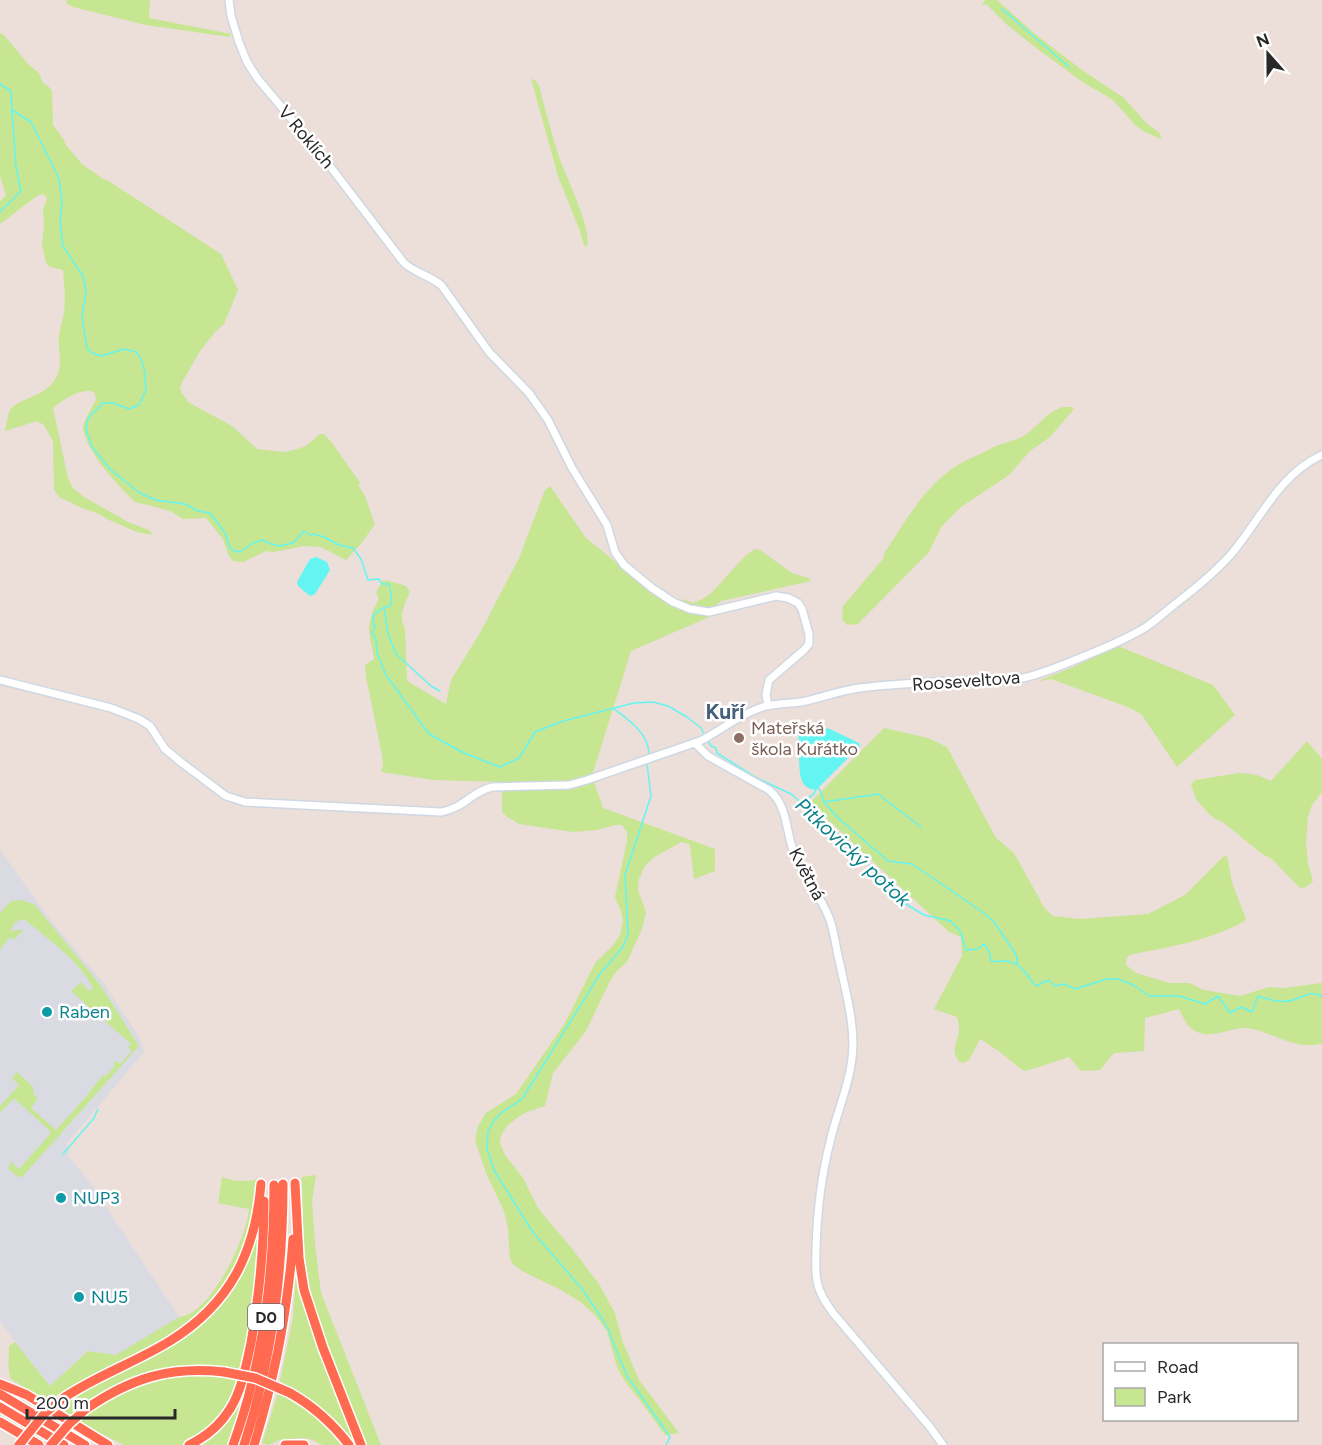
<svg xmlns="http://www.w3.org/2000/svg" width="1322" height="1445" font-family="Figtree,sans-serif">
<style>
.industrial{fill:#dadae3}
.green{fill:#c6e691}
.water{fill:#64f5f2}
.lines{fill:none;stroke-linecap:round;stroke-linejoin:round}
.stream{stroke:#64f5f2;stroke-width:1.5}
.secondary-casing{stroke:#ced8e2;stroke-width:10}
.highway-casing{stroke:#fff;stroke-width:12}
.secondary{stroke:#fff;stroke-width:7}
.highway{stroke:#ff6a50;stroke-width:9}
.highway-bridge-casing{stroke:#fff;stroke-width:12;stroke-linecap:butt}
.highway-bridge{stroke:#ff6a50;stroke-width:9}
.education-dot{fill:#8d6e63;stroke:#fff;stroke-width:2}
.culture-dot{fill:#0f9aa8;stroke:#fff;stroke-width:2}
.labels{text-anchor:middle;dominant-baseline:central;stroke-width:5;stroke-linejoin:round;paint-order:stroke}
.shield{fill:#fff;stroke:#686868;stroke-width:1.5}
.shield-label{font-size:16px;font-weight:bold;fill:#282828}
.street-label{font-size:18px;fill:#282828;stroke:#fff}
.education-label{font-size:18px;fill:#785e54;stroke:#fff;text-anchor:start}
.culture-label{font-size:18px;fill:#0d838f;stroke:#fff;text-anchor:start}
.water-label{font-size:20px;font-style:italic;fill:#088189;stroke:#fff}
.quarter-label{font-size:21px;font-weight:bold;fill:#465f7b;stroke:#fff}
</style>
<rect width="100%" height="100%" fill="#ecded8"/>
<path class="industrial" d="M0,850l54,75 49,57 37,57 4,13 -77,91 2,14 19,23 91,137 -63,39 -29,-5 -37,35 -50,-64z"/>
<path class="green" d="M67,0h83l-1,18 82,16 -1,3 -84,-12 -73,-18 -7,-4z
M985,0h12l38,34 47,36 42,28 23,26 13,9 1,6 -18,-8 -8,-6 -22,-25 -29,-17 -49,-36 -29,-23 -19,-19 -5,-1z
M0,33l4,2 24,29 11,9 4,10 6,4 3,4 1,34 11,15 2,5 16,19 21,15 4,1 114,74 17,36 -14,34 -8,7 -16,20 -19,33 -1,4 2,5 6,9 44,24 25,23 27,3 10,-2 12,-4 14,-12h4l8,9 29,41 -3,1 7,11 10,28 -15,21 -14,15 -25,-13 -17,-1 -30,6 -8,-1 -23,11 -10,-1 -5,-7 -5,-15 -17,-21 -23,1 -11,-7 -16,-5 -21,-5 -14,-14 -20,-23 -13,-21 -5,-14 1,-8 12,-22 -1,-7c-13,-7 -32,7 -42,15l15,70 5,10 11,9 44,25 21,8 4,5 -16,-3 -28,-12 -12,-7 -15,-5 -23,-11 -5,-8 -1,-48 -9,-16 -7,-4 -32,10c2,-7 2,-16 6,-22 5,-8 31,-14 40,-24 15,-17 6,-32 8,-50 1,-8 4,-15 5,-23 2,-14 0,-29 -1,-42l-13,-3 -4,-4 -4,-18 2,-19 -1,-16 4,-11 -2,-4 -3,-1 -5,2 -37,28v-23l6,-6 -6,-19z
M531,79l4,1 4,6c6,23 12,45 19,68 7,22 34,73 29,93l-3,-2 -4,-14 -22,-55z
M1063,407h10l1,2 -24,28 -20,14 -21,24 -48,32 -19,19 -13,26 -71,72 -11,1 -5,-6 1,-13 40,-47 2,-7c22,-33 44,-74 82,-92 10,-4 19,-9 29,-14 8,-3 18,-5 26,-9 16,-9 22,-24 41,-30z
M550,486l36,52 83,67 7,3 7,-9 10,4c6,-2 12,-5 17,-9 10,-8 36,-43 46,-45 1,0 3,1 4,1l32,23 16,5 3,3 -90,20 -12,10v6l-78,34 -39,125 11,32 112,41v22l-21,8 -4,-32 -1,-3 -8,-2 -28,16 -8,8 -6,13 -1,11 8,22 -4,17 -15,33 -11,10 -7,11 -23,48 -33,42 -8,33 -18,6 -9,5 -12,10 -5,9 -1,7 5,12 18,23 15,30 8,10 24,28 29,38 16,29 7,27 17,40 40,53 -14,2 -26,-36 -15,-19 -7,-13 -10,-36 -12,-16 -13,-12 -21,-13 -39,-19 -8,-6 -4,-6 -2,-30 -4,-18 -17,-36 -12,-34 3,-15 8,-13 30,-19 49,-71 30,-60 19,-19 6,-9 3,-14 -2,-10 -6,-14 12,-56v-9l-5,-7h-7l-18,5 -24,2 -54,-8 -13,-8 -4,-4v-30l-68,-2 -53,-8 2,-7 -1,-10 -16,-78 -1,-12 9,-6c-1,-9 -3,-15 -4,-23 -3,-13 3,-27 9,-37l-3,-7 7,-12 2,2 1,-2 20,6 4,6c-6,13 -12,24 -5,36l2,53 39,23 5,-24 29,-47 39,-75 26,-68z
M1118,646l95,39 22,30 -58,52 -35,-52 -14,-8 -77,-28 -13,2 33,-13z
M884,728l44,10 19,9 49,91 18,15 31,56 8,7 27,3 68,-5 37,-19 38,-38 3,-2 2,5 4,23 14,36 -3,3c-35,19 -75,25 -114,33l-3,5v5l10,8 33,10h20l15,7 36,6 29,-9 15,1 38,-5v61c-10,1 -18,2 -28,-1 -16,-4 -32,-14 -49,-15 -17,0 -32,12 -50,3 -8,-4 -12,-14 -16,-22l-34,9 -1,33 -30,2 -14,17 -19,1 -12,-14 -43,14 -4,-1 -22,-18 -20,-13 -11,21 -5,3 -4,-1c-12,-13 0,-21 -1,-35 0,-3 -1,-6 -2,-10l-23,-8 28,-53 -1,-19 -12,-5 -139,-129z
M1307,741l15,18v33l-10,13 -4,12 -1,12 -1,13 2,21 5,18 -7,6 -6,1 -28,-29 -10,-5 -38,-31 -10,-5 -6,-5 -12,-14 -5,-15 4,-4 45,-7 17,2 14,6z
M20,900l14,4 51,62 16,20 38,60 -116,130 -4,1 -6,-3v-2l-5,-3 2,-5 -1,-1 2,-1 8,7 31,-35v-3l-35,-32 -3,1 -12,13v-7l19,-21 -7,-7 5,-6 16,15 1,8 4,3 -7,10 25,22 28,-31 19,-24 2,2 10,-11 -2,-2 3,-3 4,3 12,-13 -4,-4 3,-3 -60,-53 9,-8h2l7,8 4,-2c-11,-26 -46,-51 -68,-69 -7,-3 -13,6 -15,12l6,-2h7l-9,10 -4,-3 -10,12v-36l11,-12z
M316,1175l-4,27 3,42 6,49 60,152h-15c-18,-49 -42,-102 -55,-153 -9,-37 -8,-76 -9,-115z
M222,1177c12,5 24,5 37,2 -4,24 -7,49 -16,72 -19,46 -57,79 -101,101 -32,15 -65,28 -92,51l-39,-24c-4,-10 -2,-22 -2,-33l6,-4 35,44 38,-35 28,4 63,-38c32,-2 68,-80 70,-108l-31,-6z
M258,1235l1,17 -8,70 -10,47h-16l-100,13 -29,15 -25,19 -14,-8 13,-10 105,-56 68,-73z
M296,1271l14,52 47,122h-4c-11,-14 -23,-28 -36,-40 -11,-9 -25,-15 -37,-24l13,-64z
M192,1373l32,3 14,4 -4,12 -14,25 -23,21 -16,7h-57l-45,-23 9,-11 8,-7 51,-23z
M278,1393l18,7 17,11 32,34h-22l-13,-6 -11,-1 -20,2 -10,5 -7,-2z
M242,1395l2,1 -15,49h-27c19,-11 32,-29 40,-50z"/>
<path class="water" d="M316,557l11,5 3,8 -15,24 -5,2 -12,-10 -1,-4 13,-23z
M810,726l20,3 29,14 1,3 -44,44c-5,-1 -10,-2 -13,-7 -6,-10 -3,-40 -5,-53z"/>
<g class="lines">
<path class="stream" d="M1002,9l67,58
M0,84l11,7 1,19 19,12 28,57 3,21 -2,24 3,22 20,30 3,16 -4,25 5,32 5,4 9,3 23,-7 12,3 4,5 4,11 2,22 -7,15 -10,4 -16,-6h-10l-15,15 -2,11 6,18 19,23 29,23 16,7 29,4 13,7 12,2 15,20 5,15 4,3 6,1 13,-9 9,-3 9,4 9,2 13,-3 11,-12 6,4 4,-1 10,3 15,8 14,3 8,11 7,21 11,-1 3,5h7c1,8 5,14 1,22 -7,1 -12,4 -17,10l1,5 -1,3 3,2 -4,7 4,6 1,14 9,22 43,59 35,19 36,14 19,-9 16,-26 28,-11 71,-18 19,-1 15,4 19,11 14,11 3,6
M0,212l21,-21 -5,-24 -4,-56
M384,607l4,27 8,20 35,32 9,5
M613,708c15,11 35,25 36,45
M708,741l3,5 5,2 1,5 38,24 36,17 53,45 22,22 20,27 10,10 28,17 27,6 9,10 6,19 12,-1 6,-5 5,7 2,10c6,1 9,0 15,0 15,1 21,15 30,25l12,-6 7,6 9,-2 11,5 32,-10h11l15,6 16,11h30l26,8 13,-8 12,17 11,-6 11,5 6,-16c11,4 24,8 35,4 12,-3 15,-10 29,-4
M647,764l4,32 -26,79 3,59 -5,13 -23,27 -78,125 -21,14 -8,9 -5,10 -1,16 7,22 38,61 51,59 18,27 8,14 7,19 11,26 43,61 -4,8
M818,788l3,4 3,10 14,16 50,43 24,3 72,49 10,9 23,34v9
M801,802c6,-3 13,-6 15,-12
M824,802l54,-8 43,33
M63,1154l31,-36 4,-9"/>
<defs>
<path id="secondary" d="M229,0l2,16 8,26 8,20 11,17 62,74 84,110c11,10 27,13 38,23l47,66 40,41 19,27 24,48 35,57 8,27 9,13 28,23 21,14 17,7 19,3 67,-16 12,2 10,5 4,6 7,25v10l-5,6 -35,30 -3,15 2,10
M0,680l111,28 28,11 11,7 15,23 17,14 44,33 19,6 196,10c23,-4 30,-20 51,-25l77,-2 18,-5 113,-39c20,-10 39,-26 60,-33 13,-5 28,-4 41,-6 19,-4 38,-11 58,-14 54,-7 110,-7 164,-10 18,-4 35,-11 52,-18 24,-10 49,-19 71,-33 10,-7 19,-15 29,-23 21,-16 41,-32 58,-52 28,-34 47,-78 89,-97
M695,743l13,13 61,34c21,17 16,48 28,70 10,20 25,38 33,60 5,14 6,30 10,44 6,30 16,63 12,94 -3,29 -16,56 -22,84 -9,35 -13,71 -14,107 0,11 -1,22 1,32 2,12 9,22 16,32l97,114 13,18"/>
<path id="highway" d="M295,1183l4,75 5,32 19,58 38,97
M0,1384l27,11 81,50
M290,1393c23,13 43,31 59,52
M0,1394l85,51
M65,1397c33,-22 71,-35 105,-56 60,-37 85,-88 91,-157
M0,1407l64,38
M86,1409c45,-31 84,-43 138,-37
M0,1422l39,23
M189,1445c17,-8 31,-20 41,-36 12,-19 16,-44 21,-66 8,-47 13,-94 13,-142
M233,1445c31,-84 41,-172 41,-260
M244,1445c28,-85 39,-172 39,-261
M254,1445c21,-68 34,-135 39,-206
M285,1445h19"/>
</defs>
<use href="#secondary" class="secondary-casing"/>
<use href="#highway" class="highway-casing"/>
<use href="#secondary" class="secondary"/>
<use href="#highway" class="highway"/>
<defs>
<path id="highway-bridge" d="M224,1372l31,6 35,15
M19,1445l26,-32 20,-16
M51,1445l18,-21 17,-15"/>
</defs>
<use href="#highway-bridge" class="highway-bridge-casing"/>
<use href="#highway-bridge" class="highway-bridge"/>
</g>
<circle class="education-dot" cx="739" cy="738" r="6"/>
<g class="culture-dot">
<circle cx="47" cy="1012" r="6"/>
<circle cx="61" cy="1198" r="6"/>
<circle cx="79" cy="1297" r="6"/>
</g>
<g class="labels">
<rect class="shield" x="248" y="1304" width="36" height="26" rx="4.5"/>
<g class="shield-label">
<text x="266" y="1317">D0</text>
</g>
<g class="street-label">
<text transform="translate(306 137) rotate(50)">V Roklích</text>
<text transform="translate(966 681) rotate(-4)">Rooseveltova</text>
<text transform="translate(807 874) rotate(62)">Květná</text>
</g>
<g class="education-label">
<text x="751" y="728">Mateřská<tspan x="751" dy="21">škola Kuřátko</tspan></text>
</g>
<g class="culture-label">
<text x="59" y="1012">Raben</text>
<text x="73" y="1198">NUP3</text>
<text x="91" y="1297">NU5</text>
</g>
<g class="water-label">
<text transform="translate(853 852) rotate(43)">Pitkovický potok</text>
</g>
<g class="quarter-label">
<text x="725" y="711">Kuří</text>
</g>
</g>
<rect x="1103" y="1343" width="195" height="78" fill="#ffffff" stroke="#a9a9a9" stroke-width="1.5"/>
<rect x="1115" y="1362" width="30" height="9" fill="#ffffff" stroke="#a9a9a9" stroke-width="1.5"/>
<text x="1157" y="1373" font-size="18" fill="#282828">Road</text>
<rect x="1115" y="1388" width="30" height="18" fill="#c6e691" stroke="#a9a9a9" stroke-width="1.5"/>
<text x="1157" y="1403" font-size="18" fill="#282828">Park</text>
<g transform="translate(1268 54) rotate(339)" stroke="#ffffff" stroke-width="4.5" paint-order="stroke">
<path d="M0-4.5L10 22L0 15L-10 22Z" fill="#282828"/>
<text y="-9" font-size="16" font-weight="bold" text-anchor="middle" fill="#282828">N</text>
</g>
<path d="M27 1409v9h148v-9" fill="none" stroke="#282828" stroke-width="3"/>
<text x="36" y="1409" font-size="18" fill="#282828" stroke="#ffffff" stroke-width="4.5" paint-order="stroke">200 m</text>
</svg>
